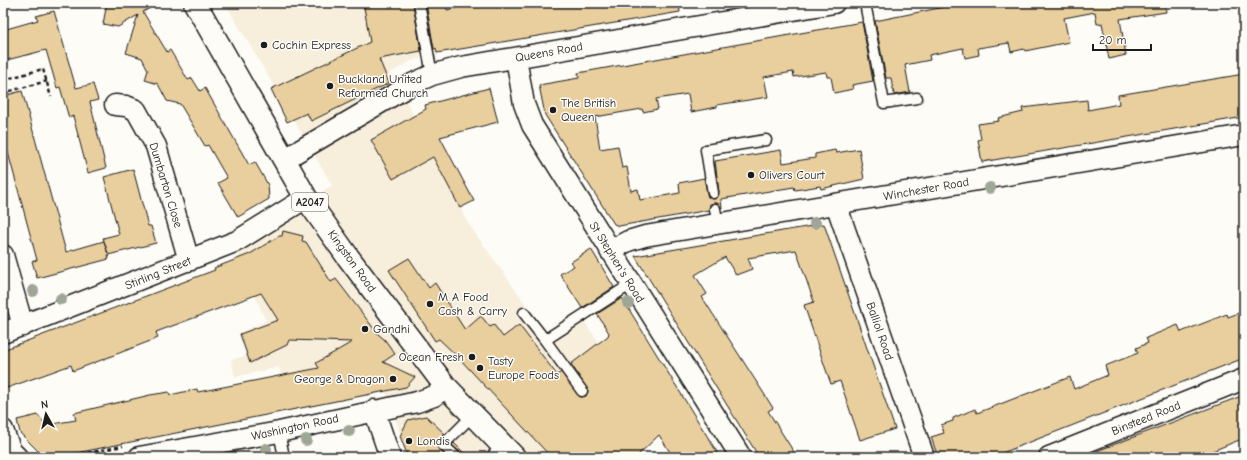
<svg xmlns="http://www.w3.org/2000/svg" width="1247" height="460" font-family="'Comic Neue',sans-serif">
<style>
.built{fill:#f7eedc}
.building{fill:#e9cf9e;stroke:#1c1c1c}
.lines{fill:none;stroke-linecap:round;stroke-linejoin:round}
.service-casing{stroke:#1c1c1c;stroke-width:13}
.minor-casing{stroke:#1c1c1c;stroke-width:23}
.primary-casing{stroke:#1c1c1c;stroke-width:25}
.path{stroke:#1c1c1c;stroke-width:2.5;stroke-dasharray:4 3;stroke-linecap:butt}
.service{stroke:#fdfcf7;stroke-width:10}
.minor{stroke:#fdfcf7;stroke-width:20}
.primary{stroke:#fdfcf7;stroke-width:22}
.tree{fill:#9ea696}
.poi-dot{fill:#1c1c1c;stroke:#fdfcf7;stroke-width:1.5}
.labels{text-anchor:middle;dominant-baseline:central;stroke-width:3;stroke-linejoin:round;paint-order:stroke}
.shield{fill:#fdfcf7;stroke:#605f5e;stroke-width:1}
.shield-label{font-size:11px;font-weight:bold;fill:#1c1c1c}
.poi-label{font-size:12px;fill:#1c1c1c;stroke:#fdfcf7;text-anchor:start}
.street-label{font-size:12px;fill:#1c1c1c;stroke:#fdfcf7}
</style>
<rect width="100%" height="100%" fill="#fdfcf7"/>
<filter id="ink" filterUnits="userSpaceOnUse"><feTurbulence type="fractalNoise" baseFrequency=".025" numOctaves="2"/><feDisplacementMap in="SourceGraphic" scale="8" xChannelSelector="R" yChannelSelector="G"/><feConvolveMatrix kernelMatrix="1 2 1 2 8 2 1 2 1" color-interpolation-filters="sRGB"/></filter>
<g filter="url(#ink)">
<path class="built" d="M225,3h204l9,53 -25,4 -24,14 20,32 58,116 78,109 32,-19 48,66 33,-20 19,29 -59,36 24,34h-234l-22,-65 -98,19 -9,-44 -44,10 -4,-17 15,-4 -7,-23 27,-12 -31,-71 97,-65z"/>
<path class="building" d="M107,3h52l-16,9 24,40 3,-2 18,30 4,-2 8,13 5,-3 44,77 6,-3 13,23 1,14 -31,18 -20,-34 9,-5 -19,-33 -3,1 -25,-42 -13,-3 -9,-17 -13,-4 3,-10 -6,-12 -16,-5 12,-38 -20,12 -15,-3z
M390,3h23l8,48 -42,8 10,24 -78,38 -4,-8 -20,9 -16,-33 99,-47 -6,-35z
M426,3h20l1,7 31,-7h201l1,9 -243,41 -1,-5 -2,1z
M964,3h201l1,9 -46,7 6,36 -17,4 -7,-36 -5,1 -2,-12 -31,6 5,24 -44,9 -1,-2 -13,3 -2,-9 -31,5 1,7 -14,3 -2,-10 -34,7 1,5 -25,5 5,27 -16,3 -3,-17h-5l-11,-57z
M54,11l22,77 17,-4 5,16 -8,2 16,66 -18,5 -15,-57 -4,2 -9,-31 -3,1 -11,-38 -43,11v-31l35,-10 -2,-4z
M862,22l11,59 -21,4 1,4 -19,4 -3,-16h-4l-1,-5 -32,5 -1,-5 -29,5 4,20 -51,8v2l-26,5 -3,-18 -32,5 2,10 -15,3 -1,-3 -47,8 5,32 18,-3 4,22 5,-1 4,24 7,-2 2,11 40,-7 -1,-10 25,-5 4,19 6,2 3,-1 2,-6 -4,-31 66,-11 2,13 32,-5v-4l20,-4 1,3 23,-4 5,30 -43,10 -1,-3 -25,4 -1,-3 -73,12 1,9 -5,-5h-3l-4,1 -1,6 -90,16 -5,-2 -69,-109 -6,-30 40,-7 -1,-5z
M1244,74v43l-262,45 -4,-22 3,-1 -3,-15 21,-3 -1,-3 25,-6 -1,-4 65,-8 1,10 31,-6 -1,-9z
M489,88l9,34 -58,15 34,64 -14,7 -27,-51 -40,22 -22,-39 55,-31 -1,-4z
M22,91l44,161 38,-11 4,13 -5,-16 16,-4 -15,-57 29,-8 15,57h3l5,17 -48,12 1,4 -72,19 -5,-17 5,-1 -34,-126v-38z
M824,224l71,205 -35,11 -20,-59 -9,3 -6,-17 -21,-62 10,-3 -18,-52 -48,8 4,11 -16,6 -11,-18 -30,18 12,19 -5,3 59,92 12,19 -5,3 29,46h-38l-124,-201z
M283,231l20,5 -1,5 4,1 25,40 5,-3 42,55 7,6 10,14 -12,8 32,15 -9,10 -350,70h-12l-24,-24 -3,-13 21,-5 8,10 30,-5 -2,-7 76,-18 19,-3 1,3 27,-6 1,3 121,-24 -3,-5 36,-21 -63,-2 -2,5 -37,18 -10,-29 38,-14 -17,-27 -105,39 2,6 -85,33 -2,-6 -64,23 -4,-12v-26l212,-80 -1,-2 36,-14 29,-18h3z
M591,249l23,38 -32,21 -22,-34 14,-8 -3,-4z
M409,258l20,30 6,-5 30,47 16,-14 9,11 4,-2 9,12 16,-12 38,50 4,-3 19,25 6,-1 2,-6 -17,-26 37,-28 1,-3 -12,-19 25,-16 98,159h-47l-14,-22 -23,22h-85l-93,-100 -19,-18 -4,2 -46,-71z
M1244,311v47l-252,99h-54l-7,-20 13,-4 -3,-8 12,-4v-3l22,-9 2,4 93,-36 4,12 34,-14 -3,-9 33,-13 -2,-5 12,-5 -2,-5 32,-13 3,7 46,-18 1,3z
M1244,395v43l-46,19h-114v-2l5,-1z
M426,416l19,18 -7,7 -1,5 9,11h-38l-8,-21 8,-16z
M454,443l14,14h-6l-1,-4 -9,-8z"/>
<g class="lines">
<defs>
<path id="service" d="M419,3l13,72
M865,3l19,100 33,-5
M713,193l-7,-43 60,-10
M715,209l3,15
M524,313l21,27
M582,391l-37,-51 86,-56
M279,432l5,25
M456,457l-13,-12 30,-30
M491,457l12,-12"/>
<path id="minor" d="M516,58l8,46 8,21 209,332
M115,105l11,1 10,4 20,36 33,115
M285,159l129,-76 18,-8 29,-8 373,-64
M836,204l88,253
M610,251l18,-10 17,-5 599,-101
M3,255l20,71
M3,333l234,-92 69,-43
M374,410l16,47
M3,430l8,21 6,6
M139,457l140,-25 138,-30 17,-6 12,-9
M1049,457l195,-78"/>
<path id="primary" d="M195,3l111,195 42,59 98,130 68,70"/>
</defs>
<use href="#service" class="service-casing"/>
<use href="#minor" class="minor-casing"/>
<use href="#primary" class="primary-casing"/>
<path class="path" d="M3,80l40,-11 8,28
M3,93l44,-12
M3,403l3,8
M67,457l56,-11"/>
<use href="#service" class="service"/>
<use href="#minor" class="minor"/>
<use href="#primary" class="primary"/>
</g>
<g class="tree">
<circle cx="990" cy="188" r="6"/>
<circle cx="815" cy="223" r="6"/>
<circle cx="33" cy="291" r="6"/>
<circle cx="61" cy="299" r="6"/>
<circle cx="628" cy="303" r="6"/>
<circle cx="349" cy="431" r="6"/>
<circle cx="306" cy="440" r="6"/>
<circle cx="266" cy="449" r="6"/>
</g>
</g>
<g class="poi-dot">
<circle cx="264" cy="45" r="4"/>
<circle cx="330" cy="86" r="4"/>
<circle cx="553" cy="110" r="4"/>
<circle cx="751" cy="175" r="4"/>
<circle cx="430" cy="304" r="4"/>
<circle cx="365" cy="329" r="4"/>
<circle cx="472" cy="357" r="4"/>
<circle cx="480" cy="368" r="4"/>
<circle cx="393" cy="379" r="4"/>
<circle cx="409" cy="441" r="4"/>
</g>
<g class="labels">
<rect class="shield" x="292" y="193" width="36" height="18" rx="3"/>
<g class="shield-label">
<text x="310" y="202">A2047</text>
</g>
<g class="poi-label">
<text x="272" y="45">Cochin Express</text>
<text x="338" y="79">Buckland United<tspan x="338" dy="14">Reformed Church</tspan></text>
<text x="561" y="103">The British<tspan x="561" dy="14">Queen</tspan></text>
<text x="759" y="175">Olivers Court</text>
<text x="438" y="297">M A Food<tspan x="438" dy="14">Cash &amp; Carry</tspan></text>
<text x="373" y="329">Gandhi</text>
<text x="464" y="357" text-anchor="end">Ocean Fresh</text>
<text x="488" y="361">Tasty<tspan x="488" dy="14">Europe Foods</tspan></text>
<text x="385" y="379" text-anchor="end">George &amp; Dragon</text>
<text x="417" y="441">Londis</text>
</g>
<g class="street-label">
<text transform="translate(549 52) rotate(-10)">Queens Road</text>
<text transform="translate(166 185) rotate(73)">Dumbarton Close</text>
<text transform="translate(926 189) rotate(-10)">Winchester Road</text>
<text transform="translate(352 261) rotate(54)">Kingston Road</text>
<text transform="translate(617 262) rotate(58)">St Stephen's Road</text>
<text transform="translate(158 273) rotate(-22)">Stirling Street</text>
<text transform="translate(880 331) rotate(71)">Balliol Road</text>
<text transform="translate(1146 418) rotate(-22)">Binsteed Road</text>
<text transform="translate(295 427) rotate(-12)">Washington Road</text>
</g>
</g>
<rect width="1247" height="460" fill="none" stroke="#fdfcf7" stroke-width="16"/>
<rect x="8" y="8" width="1231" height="444" fill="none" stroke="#1c1c1c" stroke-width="1.5" filter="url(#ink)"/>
<g transform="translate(46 414) rotate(352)" stroke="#fdfcf7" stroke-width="3" paint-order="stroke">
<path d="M0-3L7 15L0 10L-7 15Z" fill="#1c1c1c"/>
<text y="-6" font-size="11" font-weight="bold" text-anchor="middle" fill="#1c1c1c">N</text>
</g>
<path d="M1093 44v6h58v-6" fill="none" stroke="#1c1c1c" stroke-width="2"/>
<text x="1099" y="44" font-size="12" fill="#1c1c1c" stroke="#fdfcf7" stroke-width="3" paint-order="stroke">20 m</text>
</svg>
